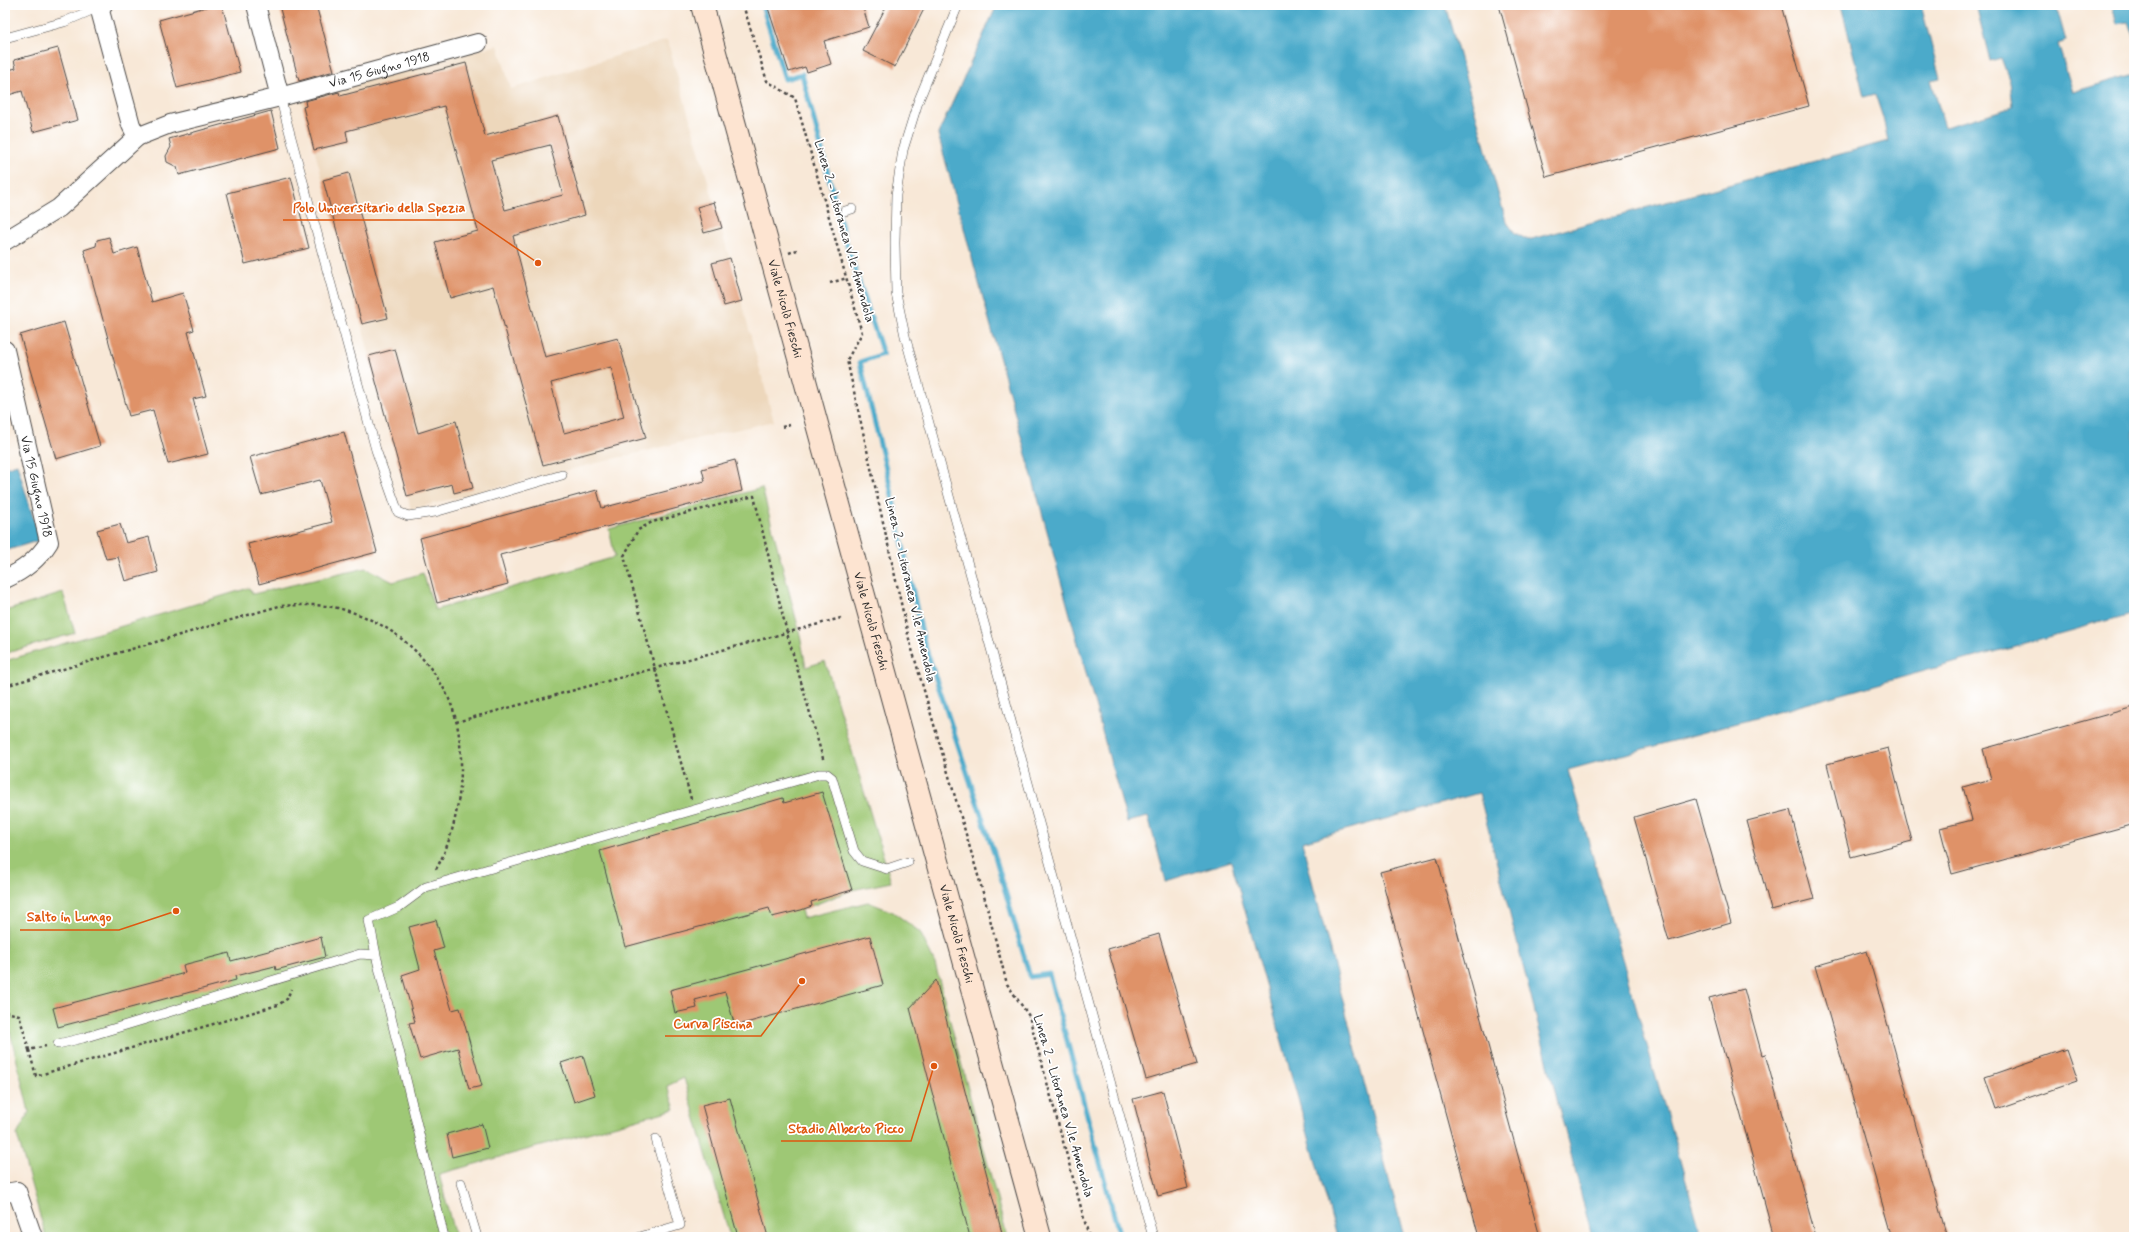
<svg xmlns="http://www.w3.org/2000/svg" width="2139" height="1242" font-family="Mynerve,sans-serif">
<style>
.built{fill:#edd7bb}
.green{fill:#9ec875;stroke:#647a50}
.water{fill:#4caaca;stroke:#3c6a7a}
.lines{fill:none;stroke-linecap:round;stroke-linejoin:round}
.stream{stroke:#4caaca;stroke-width:5}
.building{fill:#df9268;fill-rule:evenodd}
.lane-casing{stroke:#4a4745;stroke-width:10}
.street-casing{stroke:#4a4745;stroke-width:20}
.secondary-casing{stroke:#4a4745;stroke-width:24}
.path{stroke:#4a4745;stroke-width:2.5;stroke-dasharray:3 3;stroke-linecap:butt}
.lane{stroke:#fff;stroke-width:9}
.street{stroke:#fff;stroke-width:18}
.secondary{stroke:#fde4d1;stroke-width:22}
.labels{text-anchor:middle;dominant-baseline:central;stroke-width:3.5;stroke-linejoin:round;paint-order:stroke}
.street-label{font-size:13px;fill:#2b2b2b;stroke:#fff}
.leader{fill:none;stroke:#df570e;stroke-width:1.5}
.callout-dot{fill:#df570e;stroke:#fff;stroke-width:1.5}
.callout-label{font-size:14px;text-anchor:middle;font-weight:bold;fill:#df570e;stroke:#fff;stroke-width:3.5;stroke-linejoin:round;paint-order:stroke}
</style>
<rect width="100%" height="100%" fill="#fff"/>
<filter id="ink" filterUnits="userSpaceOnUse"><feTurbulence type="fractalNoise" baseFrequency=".025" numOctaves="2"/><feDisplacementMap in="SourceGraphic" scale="8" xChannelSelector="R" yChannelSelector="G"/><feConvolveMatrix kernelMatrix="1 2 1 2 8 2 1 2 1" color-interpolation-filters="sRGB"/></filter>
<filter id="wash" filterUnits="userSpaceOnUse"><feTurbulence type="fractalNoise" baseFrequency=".012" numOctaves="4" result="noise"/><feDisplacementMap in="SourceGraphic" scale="16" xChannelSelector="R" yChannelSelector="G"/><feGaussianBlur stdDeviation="0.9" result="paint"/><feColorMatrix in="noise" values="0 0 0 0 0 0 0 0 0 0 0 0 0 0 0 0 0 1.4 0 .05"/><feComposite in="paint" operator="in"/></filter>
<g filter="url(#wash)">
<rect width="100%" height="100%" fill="#f8e8d7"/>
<path class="built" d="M667,40l47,162 60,219 -100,23 -263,65 -111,-413 198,-51 13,44z"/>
<path class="green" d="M762,488l37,142 7,37 19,-6 66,221 -39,8 -51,20 2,8 65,-16 25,10 27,20 15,32 72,273h-277l-46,-159 -17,8 8,23 -236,65 16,63h-409l-29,-102 12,-23 -21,-89 -3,-2v-360l244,-73 4,6 113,-26 27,14 30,-9 12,37 180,-53 -6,-28z
M63,593l12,40 -68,20 -2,-8v-34z"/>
<path class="water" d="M997,5h448l61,216 9,12 13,7 360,-99 -5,-23 -8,-24 -11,3 -23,-92h80l19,73 -9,2 14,47 68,-20 -3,-25 -9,-24 -11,3 -14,-56h80l10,36 -8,3 15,48 61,-18v539l-566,157 134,467h-110l-113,-444 -177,49 102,395h-67l-106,-376 -65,20 -18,-64 -21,5 -189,-688z
M2112,5h22v34l-6,-17 -11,2z
M17,464l23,76 -35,11v-83z"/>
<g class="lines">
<path class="stream" d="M762,5l23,74 17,-5 43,165 38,115 -23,8 29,119 35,162 71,213 35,121 19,-3 71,263"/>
</g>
<g id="blocks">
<path class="building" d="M213,5h9l18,67 -63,16 -18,-68z
M279,5h37l18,66 -35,10z
M767,5h95l7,22 -45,14 7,23 -24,8 -2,-5 -16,5z
M887,5h39l-31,62 -32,-16z
M1499,5h282l28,101 -263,71z
M58,48l20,72 -45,12 -11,-41 -17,5v-25l11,-3 -2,-8z
M466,63l19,73 73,-20 27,99 -72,21 32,121 73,-19 28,100 -103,27 -50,-179 -43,12 -15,-56 43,-11 -34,-125 -98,25 2,11 -34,8 -11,-43 3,-1 -1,-5 34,-9 1,4zM550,145l13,50 -58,15 -14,-50zM611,367l13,50 -60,16 -13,-50z
M271,111l9,37 -101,27 -2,-8 -10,-5 -1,-6 5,-9 -2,-8z
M349,173l39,145 -26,6 -39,-144z
M291,177l18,71 -64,16 -18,-71z
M714,202l8,26 -18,5 -7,-26z
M109,237l5,17 23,-7 15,55 31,-9 11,37 -6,2 18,64 -13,3 15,55 -40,10 -15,-54 -24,6 -45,-166 12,-4 1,-6z
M730,258l12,43 -18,5 -12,-43z
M64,322l36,124 -44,13 -36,-124z
M395,349l23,84 38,-12 17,67 -19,5 -2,-9 -45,12 -38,-140z
M344,432l33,120 -118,32 -11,-40 84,-22 -12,-42 -59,15 -11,-38z
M735,460l7,31 -242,64 8,29 -71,19 -17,-65 177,-48 5,18 103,-27 -3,-12z
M120,524l6,19 23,-6 9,35 -33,9 -7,-24 -12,2 -9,-29z
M2134,707v117l-182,50 -12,-46 32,-8 -9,-33 28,-8 -8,-30z
M1888,748l24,93 -61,16 -24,-93z
M822,792l30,98 -41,12 1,4 -11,4 -29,7 -3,-9 -144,39 -25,-96 183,-53 1,5z
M1696,799l35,124 -62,18 -35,-124z
M1790,810l24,89 -43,11 -24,-89z
M1437,857l103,380h-61l-99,-365z
M436,920l8,28 -10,3 18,59 8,-2 22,78 -13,3 -11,-41 -38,11 -11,-36 6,-1 -13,-47 18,-6 -11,-42z
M1159,934l38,130 -51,15 -38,-130z
M870,936l13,49 -148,41 -10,-34 -30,8 2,8 -22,5 -5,-23z
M321,937l4,20 -49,13 -1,-4 -40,10 1,4 -178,47 -5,-19 132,-35 -2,-8 46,-12 2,8z
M1867,951l80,286h-55l-77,-271z
M936,980l67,257h-33l-60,-229z
M1744,989l18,66 3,-1 51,183h-42l-65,-239z
M2066,1049l11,32 -81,28 -11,-32z
M583,1056l12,39 -21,7 -13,-39z
M1163,1091l25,97 -30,8 -25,-97z
M730,1098l38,139h-30l-36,-132z
M482,1124l6,24 -36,9 -5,-23z"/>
</g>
</g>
<g filter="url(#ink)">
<use href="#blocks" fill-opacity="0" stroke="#4a4745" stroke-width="1"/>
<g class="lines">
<defs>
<path id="lane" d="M958,5l-40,97 -15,48 -7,45 -1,48 1,50 9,43 248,901
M5,38l59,-16 35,-15
M280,97l96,353 22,62 10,4 27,-4 127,-37
M845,211l7,-2
M376,955l-7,-35 30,-13 27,-20 393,-113h8l5,4 22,73 8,10 25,8 21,-7
M58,1044l25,-6 277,-84 16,1 68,282
M461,1183l16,54
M640,1237l40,-12 -24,-86"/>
<g id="street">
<path d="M103,5l-4,2 32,118 6,12"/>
<path id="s1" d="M280,97l198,-54"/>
<path d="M5,241l54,-33 78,-71 33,-13 110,-27 -24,-92"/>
<path id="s2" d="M5,350l44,192c-10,16 -26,29 -44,37"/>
<path d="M5,1193l12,-2 16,46"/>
</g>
<g id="secondary">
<path id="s3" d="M702,5l338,1232"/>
</g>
</defs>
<use href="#lane" class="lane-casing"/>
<use href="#street" class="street-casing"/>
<use href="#secondary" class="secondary-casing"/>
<path class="path" d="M743,5l24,76 28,17 67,235 -15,27 62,279 75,257 23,88 22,32 60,221
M789,253l8,-3
M830,283l17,-5
M782,427l8,-2
M5,686l274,-80c22,-1 44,-3 66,4 43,12 78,41 99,79 28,49 19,135 -9,182
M456,722l385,-104
M691,799l-67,-243 14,-26 14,-8 102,-26 33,137 37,129
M5,1012l14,3 10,35 17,-4
M29,1050l7,26 242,-71 9,-6 4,-10"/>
<use href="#lane" class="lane"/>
<use href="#street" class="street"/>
<use href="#secondary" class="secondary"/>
</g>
</g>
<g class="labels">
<g class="street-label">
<text stroke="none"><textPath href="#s1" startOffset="103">Via 15 Giugno 1918</textPath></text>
<text transform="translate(844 231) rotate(74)">Linea 2 - Litoranea V.le Amendola</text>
<text stroke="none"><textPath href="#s3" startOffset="315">Viale Nicolò Fieschi</textPath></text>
<text stroke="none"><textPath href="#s2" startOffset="140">Via 15 Giugno 1918</textPath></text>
<text transform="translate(910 590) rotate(77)">Linea 2 - Litoranea V.le Amendola</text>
<text stroke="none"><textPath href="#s3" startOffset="639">Viale Nicolò Fieschi</textPath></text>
<text stroke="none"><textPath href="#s3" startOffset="963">Viale Nicolò Fieschi</textPath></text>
<text transform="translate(1063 1106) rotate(74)">Linea 2 - Litoranea V.le Amendola</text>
</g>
</g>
<path class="leader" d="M538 263L475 220H283M176 911L119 930H20M802 981L761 1036H665M934 1066L911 1141H781"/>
<g class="callout-dot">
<circle cx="538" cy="263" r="4"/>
<circle cx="176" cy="911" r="4"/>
<circle cx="802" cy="981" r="4"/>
<circle cx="934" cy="1066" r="4"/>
</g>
<g class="callout-label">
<text x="379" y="212">Polo Universitario della Spezia</text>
<text x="69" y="921">Salto in Lungo</text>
<text x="713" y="1028">Curva Piscina</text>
<text x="846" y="1133">Stadio Alberto Picco</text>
</g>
<rect width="2139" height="1242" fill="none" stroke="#fff" stroke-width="20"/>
</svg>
